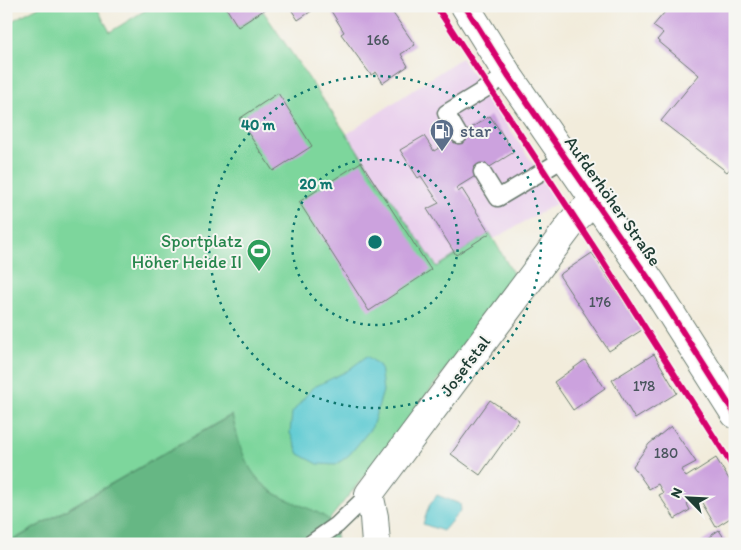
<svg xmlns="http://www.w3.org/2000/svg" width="741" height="550" font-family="Itim,sans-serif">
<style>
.built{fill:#ead1ed}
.green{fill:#7dd69c;stroke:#4e8a68}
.forest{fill:#66b784;stroke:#427a5c}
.water{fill:#5dcad2;stroke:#3e8483}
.building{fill:#cca2de}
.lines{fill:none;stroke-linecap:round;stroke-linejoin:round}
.lane-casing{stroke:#697a6e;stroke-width:19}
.street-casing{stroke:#697a6e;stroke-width:30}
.primary-casing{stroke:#697a6e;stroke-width:30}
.lane{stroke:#fff;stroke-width:16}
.street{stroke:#fff;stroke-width:28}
.primary{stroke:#fff;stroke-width:28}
.cycleway-casing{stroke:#f6f6f2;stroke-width:9}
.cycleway{stroke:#d6006c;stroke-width:6}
.ring{fill:none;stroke:#0f766e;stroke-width:2.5;stroke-dasharray:2.5 5}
.labels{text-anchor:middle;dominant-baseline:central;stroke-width:4;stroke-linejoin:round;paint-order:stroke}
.number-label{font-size:15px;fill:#4a565e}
.service-label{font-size:18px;fill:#4e5e75;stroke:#f6f6f2;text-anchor:start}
.street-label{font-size:18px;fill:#1f3d34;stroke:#f6f6f2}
.leisure-label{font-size:18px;fill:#27864d;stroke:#f6f6f2;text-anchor:end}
.centre{fill:#0f766e;stroke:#f6f6f2;stroke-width:2.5}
.ring-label{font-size:15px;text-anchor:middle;font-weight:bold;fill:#0f766e;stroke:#f6f6f2;stroke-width:4;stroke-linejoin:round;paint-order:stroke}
</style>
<rect width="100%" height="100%" fill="#f6f6f2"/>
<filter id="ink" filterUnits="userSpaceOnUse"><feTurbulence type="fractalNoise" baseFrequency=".02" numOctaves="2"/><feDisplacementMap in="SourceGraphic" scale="10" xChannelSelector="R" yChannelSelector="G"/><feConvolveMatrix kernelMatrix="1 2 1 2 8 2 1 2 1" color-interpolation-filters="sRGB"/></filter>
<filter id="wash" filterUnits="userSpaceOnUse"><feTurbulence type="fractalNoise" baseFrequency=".0096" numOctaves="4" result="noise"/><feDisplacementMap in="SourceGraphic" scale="20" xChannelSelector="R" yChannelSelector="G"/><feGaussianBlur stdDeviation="1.12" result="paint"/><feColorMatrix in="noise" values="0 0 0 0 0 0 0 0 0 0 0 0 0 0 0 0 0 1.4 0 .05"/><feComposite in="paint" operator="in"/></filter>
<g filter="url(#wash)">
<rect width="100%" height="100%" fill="#f2ecdb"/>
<path class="built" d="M461,58l98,144 -65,37 -4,-6 -53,34 -90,-133z"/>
<path class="green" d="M40,6h56l14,26 42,-26h73l13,21 25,-16 174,256 53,-34 25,44 -122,163 -64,80c-30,-14 -69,-27 -84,-60 -7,-14 -8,-30 -14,-45l-225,129v-520z"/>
<path class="forest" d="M232,415c6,23 10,46 26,64 19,23 50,25 70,40 7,6 9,17 9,25h-330z"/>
<path class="water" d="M367,356l13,10 3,25 -11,36 -22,27 -14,11 -18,-1 -19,-10 -9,-21 2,-20 20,-25 35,-17z
M437,495l23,9 1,6 -18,21 -20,-7 6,-18z"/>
<g id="blocks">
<path class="building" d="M225,6h45l-32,21z
M289,6h30l-21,14z
M328,6h60l27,39 -14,9 7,12 -25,17 -7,-11 -5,3 -30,-41 3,-2z
M670,6h65v157l-8,9 -66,-51 38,-46 -42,-35 6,-7 -10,-7z
M278,93l34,53 -39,25 -34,-52z
M490,116l24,36 -58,36 2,4 4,-3 28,44 -34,22 -29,-46 12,-6 -18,-27 -3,2 -18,-28 24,-14 10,15z
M361,162l70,108 -62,41 -70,-109z
M592,253l50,77 -33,21 -50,-76z
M654,354l23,39 -42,26 -23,-39z
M585,360l20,28 -32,22 -19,-28z
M490,400l29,20 -39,55 -29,-21z
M671,426l25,36 -15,8 5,7 30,-19 19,31v26l-19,12 -18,-31 -11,8 3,6 -15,9 -16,-24 4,-2 -5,-9 -9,5 -16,-23 16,-22z
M719,530l9,14h-29z"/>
</g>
</g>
<g filter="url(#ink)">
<use href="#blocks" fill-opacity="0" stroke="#697a6e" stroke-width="1"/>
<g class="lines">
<defs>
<path id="lane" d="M459,135l-13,-22 62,-38
M482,172l16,26 67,-40
M310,544l27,-19 32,-31"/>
<path id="street" d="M376,544l-2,-27 -5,-23 206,-275 20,-19"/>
<path id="primary" d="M465,6l43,69 145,210 82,129"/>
</defs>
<use href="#lane" class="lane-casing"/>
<use href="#street" class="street-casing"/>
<use href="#primary" class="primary-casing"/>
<use href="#lane" class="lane"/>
<use href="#street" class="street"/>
<use href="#primary" class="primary"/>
<defs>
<path id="cycleway" d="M436,6l163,249 136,215
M465,6l43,69 145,210 82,129"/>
</defs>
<use href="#cycleway" class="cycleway-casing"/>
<use href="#cycleway" class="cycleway"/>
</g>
</g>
<g class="ring">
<circle cx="375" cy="242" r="83"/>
<circle cx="375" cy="242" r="166"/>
</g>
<defs>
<symbol id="fuel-pin" viewBox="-11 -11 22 30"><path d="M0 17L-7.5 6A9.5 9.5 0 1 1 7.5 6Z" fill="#5c6f8a" stroke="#f6f6f2"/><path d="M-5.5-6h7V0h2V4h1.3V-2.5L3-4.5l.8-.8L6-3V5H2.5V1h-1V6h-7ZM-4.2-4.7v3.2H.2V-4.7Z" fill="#fff"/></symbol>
<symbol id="stadium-pin" viewBox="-11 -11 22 30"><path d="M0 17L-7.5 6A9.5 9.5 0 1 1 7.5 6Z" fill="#2e9e5b" stroke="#f6f6f2"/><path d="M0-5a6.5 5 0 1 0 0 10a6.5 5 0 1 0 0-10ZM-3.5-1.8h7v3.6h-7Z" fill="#fff"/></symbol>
</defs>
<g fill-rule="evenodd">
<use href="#fuel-pin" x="428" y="117" width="28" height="38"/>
<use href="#stadium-pin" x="245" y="237" width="28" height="38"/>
</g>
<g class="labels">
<g class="number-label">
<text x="378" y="40">166</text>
<text x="600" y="302">176</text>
<text x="644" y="386">178</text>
<text x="666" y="453">180</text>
</g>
<g class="service-label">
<text x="460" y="131">star</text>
</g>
<g class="street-label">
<text transform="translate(613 201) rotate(55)">Aufderhöher Straße</text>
<text transform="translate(465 366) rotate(-53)">Josefstal</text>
</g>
<g class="leisure-label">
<text x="242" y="241">Sportplatz<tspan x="242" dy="21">Höher Heide II</tspan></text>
</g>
</g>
<circle cx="375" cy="242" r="8" class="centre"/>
<g class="ring-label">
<text x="258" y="130">40 m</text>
<text x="316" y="189">20 m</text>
</g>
<rect width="741" height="550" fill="none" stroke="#f6f6f2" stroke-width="25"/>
<g transform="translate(688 498) rotate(294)" stroke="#f6f6f2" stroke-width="4" paint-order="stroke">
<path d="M0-4L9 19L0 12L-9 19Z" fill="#1f3d34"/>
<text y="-8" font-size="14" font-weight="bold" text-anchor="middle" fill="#1f3d34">N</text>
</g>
</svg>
